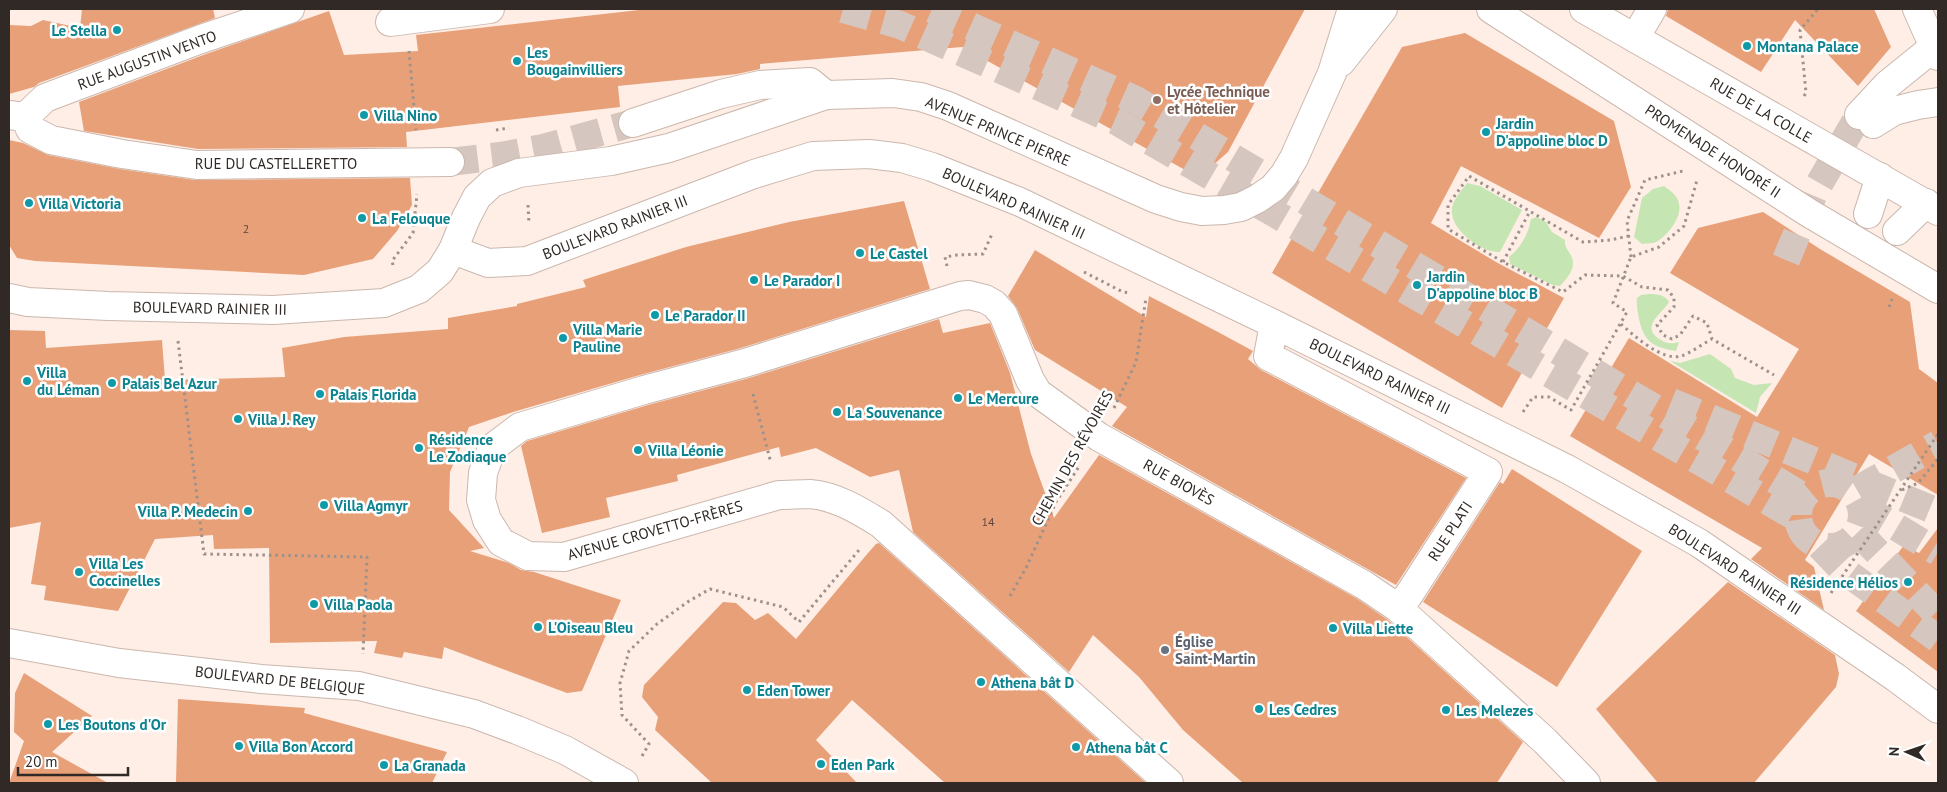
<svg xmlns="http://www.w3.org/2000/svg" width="1947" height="792" font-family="'PT Sans',sans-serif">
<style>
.green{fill:#c5e5b3}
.building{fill:#e8a079}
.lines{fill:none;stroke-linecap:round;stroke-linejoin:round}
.minor-tunnel{stroke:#d5c7bf;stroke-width:28;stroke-dasharray:28 14;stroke-linecap:butt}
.major-tunnel{stroke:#d5c7bf;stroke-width:28;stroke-dasharray:28 14;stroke-linecap:butt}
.minor-casing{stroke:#cbb7ad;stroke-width:30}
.major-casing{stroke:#cbb7ad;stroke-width:30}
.path{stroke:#9d928b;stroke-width:3;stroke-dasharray:2.5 4;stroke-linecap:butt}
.minor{stroke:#fff;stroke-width:28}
.major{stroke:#fff;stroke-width:28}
.culture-dot{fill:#0f9aa8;stroke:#fff;stroke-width:2}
.education-dot{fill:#8d6e63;stroke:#fff;stroke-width:2}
.worship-dot{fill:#6b7280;stroke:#fff;stroke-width:2}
.labels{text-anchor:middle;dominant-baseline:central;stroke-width:5;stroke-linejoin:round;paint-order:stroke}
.number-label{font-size:12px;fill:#5e473a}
.culture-label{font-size:15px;font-weight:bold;fill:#0d838f;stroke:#fff;text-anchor:start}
.street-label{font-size:15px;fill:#302925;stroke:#fff}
.education-label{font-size:15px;font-weight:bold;fill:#785e54;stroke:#fff;text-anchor:start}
.worship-label{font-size:15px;font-weight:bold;fill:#5b616d;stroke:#fff;text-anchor:start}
</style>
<rect width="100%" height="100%" fill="#feeee6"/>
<path class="green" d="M1467,183l13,3 42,24 -22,42c-18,1 -46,-20 -48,-38 -2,-12 9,-22 15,-31z
M1664,186c7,5 14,10 15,18 3,14 -11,30 -21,37 -4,3 -11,2 -16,3l-8,-7 8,-39 11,-9z
M1537,217l9,5 6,10 13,8c-1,8 4,10 7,18 4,11 -5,20 -12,28l-7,-1 -43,-21 -1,-7c12,-10 19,-22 22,-38z
M1649,294c8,0 15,0 20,8 -6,11 -31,25 -8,38 6,4 11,4 18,2l-3,9c-23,-4 -32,-9 -37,-32 -1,-7 -3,-14 -2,-21l4,-3z
M1710,354l21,15 4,9 19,7 18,-2 -12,14 -4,16 -86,-52 10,2z"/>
<path class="building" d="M82,9h131l2,9 -176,65 -5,4 -25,7v-69l22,1 12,-6 37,8z
M648,9h657l-77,143 -16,14 -13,6 -12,-1 -225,-124 -202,17v5l-23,5 -119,12 2,21 -214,25 1,15 -209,2 -114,-18 -5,-29 127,-48 123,-43 15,44 74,-4 -2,-16z
M1668,9h206l17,38 -33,39 -63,-66 -34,52 -95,-56z
M1465,33l149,88 17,66 -32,51 -138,-72 -30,57 65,39 68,36 -62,110 -230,-135 130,-226z
M9,140l14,3 25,12 72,14 75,11 215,-2 2,27 -15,26 -24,28 -69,16 -269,-14 -18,-3 -8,-13z
M904,201l26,88 -189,59 -101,27 -127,37 -44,15 -19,45 -1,38 35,38 -14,3 39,12 12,7 13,2 87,28 -39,91 -15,2 -123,-46 -2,12 -38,-7 -2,6 -28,-5 3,-12 -107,2 -1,-95 -55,1 -1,-14 -58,4 -37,72 -74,-11 2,-14 -15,-2 10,-62 -32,6v-198l36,1 1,17 116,-8 3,40 120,-3 -3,-29 62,-11 104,-8v-11l69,-12v-2l69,-17 -3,-7 103,-33 103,-25z
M1763,212l57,37 90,53 9,67 19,14v112l-69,-41 -64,106 9,7 10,43 -73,-51 11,-11 -192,-112 59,-98 128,79 42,-68 -129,-76 28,-45z
M1035,250l111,67 3,-21 69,36 35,19 -5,8 13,11 205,108 -70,107 -284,-159 15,-19 -92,-57 -18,-42 -9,-12z
M939,319l4,14 47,-10 20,50 21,81 23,64 45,-63 257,143 32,22 135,122 -26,41h-254l-60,-53 -44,-53 -46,-42 -24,37 -156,-140 -14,-62 -29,7 -54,-29 -35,9 -2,-10 -102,28 1,6 -72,17 4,19 -68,16 -21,-87 6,-5 121,-36 101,-27z
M1512,469l130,82 -85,136 -134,-85 77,-120 3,2z
M1938,528v144l-82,-61 48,-66 15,8z
M879,543l267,240h-201l-93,-83 -36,40 41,43h-145l-57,-53 3,-13 -16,-20 2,-12 79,-83 13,1 19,17 13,-7 28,26 72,-86 8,-9z
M1728,582l107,73 4,19 -3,13 -82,96h-96l-62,-74z
M24,673l68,43 -40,36 56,31h-99l15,-42 -10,-9 1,-39z
M178,699l127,9 -1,5 143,39 -15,31h-256z"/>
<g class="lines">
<path class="minor-tunnel" d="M450,162l50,-6 43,-8 90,-25
M1786,260l28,-67 45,-78
M1820,546l22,23 96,70"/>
<path class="major-tunnel" d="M843,9l57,16 216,96 683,398
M932,9l204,91 668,397
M1671,402l267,110
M1798 515a32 32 0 1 1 64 0a32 32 0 1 1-64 0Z
M1857,490l81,-46
M1861,506l77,46
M1858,532l80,83"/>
<defs>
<path id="minor" d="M1491,9l318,204 129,76
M390,22l100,-13
M1635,38l17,-29
M9,115l16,2 20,-19 156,-59 89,-30
M1859,115l28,-30 47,-38
M25,117l5,12 21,11 71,14 75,11 253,-3
M633,123l88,-29 39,-9 50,-3 16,13
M1873,124l21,-13 24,-6 20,-3
M1868,214l12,-37
M1897,231l29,-28
M453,250l35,13 39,-2 227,-87 59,-18 56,-2 33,4 30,9 88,35 254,122 293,145 132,74 196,134 43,32
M1274,324l-6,32 220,116 -80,124 -10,12
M9,643l110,20 142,16 98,7 115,28 43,16 48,20 59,33
M1169,783l-288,-259c-21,-13 -45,-28 -71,-30 -10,0 -21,1 -31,1l-215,62 -36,-1 -27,-14 -14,-22 -6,-20 2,-27 9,-25 28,-21 124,-37 101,-27 215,-67 9,-1 16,4 9,5 9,10 27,66 8,13 61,44 265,148 34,23 147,133 41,42"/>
<path id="major" d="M1584,9l354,202
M1917,9l21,47
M1341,62l42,-53
M9,298l19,4 80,4 165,4 111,-7 35,-14 21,-18 13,-21 13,-32 11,-21 15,-14 27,-10 92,-12 58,-13 157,-53 67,-2 28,4 27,9 208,93 25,8 21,4 22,-1 17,-3 16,-8 16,-11 11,-13 10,-17 38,-85 20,-64"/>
</defs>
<use href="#minor" class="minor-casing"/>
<use href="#major" class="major-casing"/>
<path class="path" d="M409,51l7,79
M1804,96l2,-3 -6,-63 18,-21
M496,130l13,-2
M528,205l1,19
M1629,236l-19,4 -27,2 -114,-66 -21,29v24l55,33 60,30 22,-17 38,1 19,11 26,3 6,8v9l-17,18 6,10 9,4 8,-4 13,-19 14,7 5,16
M1631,257l-4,-36 18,-41 38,-9
M1503,262l27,-51
M393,265l-1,-4 21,-28 4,-39
M947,266l-2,-9 12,-2 26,-1 9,-20
M1084,272l39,20 7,1
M1889,307l3,-8
M1621,324c12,11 42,38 60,32 10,-3 21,-12 31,-17l62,36
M178,341l26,213 163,3 -4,97
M753,394l18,69
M1114,408l22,-46 10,-64
M1523,412l10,-15h16l22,13 56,-98 -14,-9 18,-46 28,-10 25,-21 13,-46
M1902,490l16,-7 20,-24
M1831,593l107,-159
M1010,596l16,-28 30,-66 24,-37
M642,756l7,-12 -27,-29 -2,-32 9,-32 28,-27 32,-23 21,-12 73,18 16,15 60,-72"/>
<use href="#minor" class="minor"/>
<use href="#major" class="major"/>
</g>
<g class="culture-dot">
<circle cx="117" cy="30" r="5"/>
<circle cx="1747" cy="46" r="5"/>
<circle cx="517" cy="61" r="5"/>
<circle cx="364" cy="115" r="5"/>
<circle cx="1486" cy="132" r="5"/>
<circle cx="29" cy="203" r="5"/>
<circle cx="362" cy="218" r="5"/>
<circle cx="860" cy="253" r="5"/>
<circle cx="754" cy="280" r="5"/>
<circle cx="1417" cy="285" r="5"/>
<circle cx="655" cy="315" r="5"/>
<circle cx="563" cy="338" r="5"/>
<circle cx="27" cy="381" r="5"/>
<circle cx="112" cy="383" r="5"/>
<circle cx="320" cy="394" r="5"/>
<circle cx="958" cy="398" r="5"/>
<circle cx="837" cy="412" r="5"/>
<circle cx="238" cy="419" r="5"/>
<circle cx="419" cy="448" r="5"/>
<circle cx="638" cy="450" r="5"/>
<circle cx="324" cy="505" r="5"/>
<circle cx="248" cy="511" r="5"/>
<circle cx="79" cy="572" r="5"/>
<circle cx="1908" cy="582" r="5"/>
<circle cx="314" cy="604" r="5"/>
<circle cx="538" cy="627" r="5"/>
<circle cx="1333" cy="628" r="5"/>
<circle cx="981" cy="682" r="5"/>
<circle cx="747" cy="690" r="5"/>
<circle cx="1259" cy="709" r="5"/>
<circle cx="1446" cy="710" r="5"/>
<circle cx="48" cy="724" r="5"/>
<circle cx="239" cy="746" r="5"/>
<circle cx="1076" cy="747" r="5"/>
<circle cx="821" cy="764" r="5"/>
<circle cx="384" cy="765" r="5"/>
</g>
<circle class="education-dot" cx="1157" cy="100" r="5"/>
<circle class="worship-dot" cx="1165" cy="650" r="5"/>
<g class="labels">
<g class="number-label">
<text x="246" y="228">2</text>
<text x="988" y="521">14</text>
</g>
<g class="culture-label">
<text x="107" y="30" text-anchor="end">Le Stella</text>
<text x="1757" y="46">Montana Palace</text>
<text x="527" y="52">Les<tspan x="527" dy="17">Bougainvilliers</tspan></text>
<text x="374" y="115">Villa Nino</text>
<text x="1496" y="123">Jardin<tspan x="1496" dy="17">D'appoline bloc D</tspan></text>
<text x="39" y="203">Villa Victoria</text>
<text x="372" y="218">La Felouque</text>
<text x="870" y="253">Le Castel</text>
<text x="1427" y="276">Jardin<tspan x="1427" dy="17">D'appoline bloc B</tspan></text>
<text x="764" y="280">Le Parador I</text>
<text x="665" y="315">Le Parador II</text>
<text x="573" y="329">Villa Marie<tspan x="573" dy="17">Pauline</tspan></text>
<text x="37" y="372">Villa<tspan x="37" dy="17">du Léman</tspan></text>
<text x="122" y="383">Palais Bel Azur</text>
<text x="330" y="394">Palais Florida</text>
<text x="968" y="398">Le Mercure</text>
<text x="847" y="412">La Souvenance</text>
<text x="248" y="419">Villa J. Rey</text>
<text x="429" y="439">Résidence<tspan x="429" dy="17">Le Zodiaque</tspan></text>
<text x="648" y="450">Villa Léonie</text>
<text x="334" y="505">Villa Agmyr</text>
<text x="238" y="511" text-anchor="end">Villa P. Medecin</text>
<text x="89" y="563">Villa Les<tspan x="89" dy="17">Coccinelles</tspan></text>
<text x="1898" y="582" text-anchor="end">Résidence Hélios</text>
<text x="324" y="604">Villa Paola</text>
<text x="548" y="627">L'Oiseau Bleu</text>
<text x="1343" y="628">Villa Liette</text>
<text x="991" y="682">Athena bât D</text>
<text x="757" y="690">Eden Tower</text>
<text x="1269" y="709">Les Cedres</text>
<text x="1456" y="710">Les Melezes</text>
<text x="58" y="724">Les Boutons d'Or</text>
<text x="249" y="746">Villa Bon Accord</text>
<text x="1086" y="747">Athena bât C</text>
<text x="831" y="764">Eden Park</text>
<text x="394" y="765">La Granada</text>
</g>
<g class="street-label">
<text transform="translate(147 60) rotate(-20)">RUE AUGUSTIN VENTO</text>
<text transform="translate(1761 110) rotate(30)">RUE DE LA COLLE</text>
<text transform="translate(998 131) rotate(23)">AVENUE PRINCE PIERRE</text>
<text transform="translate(1713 151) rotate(33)">PROMENADE HONORÉ II</text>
<text x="276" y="163">RUE DU CASTELLERETTO</text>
<text transform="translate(1014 203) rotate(24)">BOULEVARD RAINIER III</text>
<text transform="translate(615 227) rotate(-21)">BOULEVARD RAINIER III</text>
<text transform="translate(210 308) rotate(1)">BOULEVARD RAINIER III</text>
<text transform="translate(1380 376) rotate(26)">BOULEVARD RAINIER III</text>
<text transform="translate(1072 458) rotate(-61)">CHEMIN DES RÉVOIRES</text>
<text transform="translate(1179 482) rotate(29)">RUE BIOVÈS</text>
<text transform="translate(655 530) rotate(-16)">AVENUE CROVETTO-FRÈRES</text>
<text transform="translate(1450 531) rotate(-57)">RUE PLATI</text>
<text transform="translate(1735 569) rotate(33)">BOULEVARD RAINIER III</text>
<text transform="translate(280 680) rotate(6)">BOULEVARD DE BELGIQUE</text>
</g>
<g class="education-label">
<text x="1167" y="91">Lycée Technique<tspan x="1167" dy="17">et Hôtelier</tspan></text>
</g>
<g class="worship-label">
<text x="1175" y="641">Église<tspan x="1175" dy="17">Saint-Martin</tspan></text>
</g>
</g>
<rect width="1947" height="792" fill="none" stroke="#302925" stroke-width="20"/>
<g transform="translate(1907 752) rotate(272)" stroke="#ffffff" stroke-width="4" paint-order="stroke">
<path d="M0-4L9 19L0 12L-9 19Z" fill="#302925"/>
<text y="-8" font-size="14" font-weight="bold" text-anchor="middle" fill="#302925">N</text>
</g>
<path d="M18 767v8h110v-8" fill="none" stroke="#302925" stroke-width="2.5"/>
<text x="25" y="767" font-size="15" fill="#302925" stroke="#ffffff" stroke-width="4" paint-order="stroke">20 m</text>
</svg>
